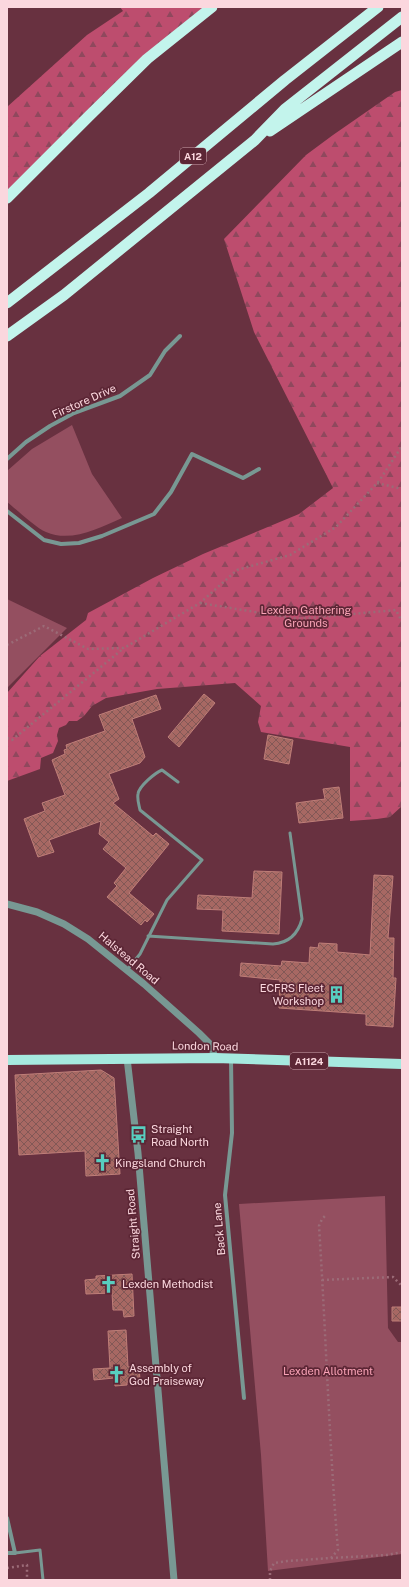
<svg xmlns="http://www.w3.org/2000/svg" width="409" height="1587" font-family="'Public Sans',sans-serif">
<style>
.green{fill:#944f60}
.forest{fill:url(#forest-firs)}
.building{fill:url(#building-cross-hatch);stroke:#bf7f79}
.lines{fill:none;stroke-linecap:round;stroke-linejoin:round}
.path{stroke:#9b6b77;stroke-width:2.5;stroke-dasharray:2 3;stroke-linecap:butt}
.service{stroke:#789893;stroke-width:3}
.minor{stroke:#789893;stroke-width:4}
.tertiary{stroke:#789893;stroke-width:7}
.primary{stroke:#a6e9df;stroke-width:10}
.trunk{stroke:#c3f4ec;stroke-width:11}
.labels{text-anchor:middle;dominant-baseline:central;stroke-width:3.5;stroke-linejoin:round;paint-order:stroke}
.shield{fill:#5c2635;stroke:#cba2ab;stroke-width:1}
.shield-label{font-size:10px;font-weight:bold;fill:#fbd7de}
.street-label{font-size:11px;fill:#fbd7de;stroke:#5c2635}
.park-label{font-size:11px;fill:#faa3b7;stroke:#5c2635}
.poi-label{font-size:11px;fill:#fbd7de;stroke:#5c2635;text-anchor:start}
</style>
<defs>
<pattern id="forest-firs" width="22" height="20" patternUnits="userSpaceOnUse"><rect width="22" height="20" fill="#bd4d6e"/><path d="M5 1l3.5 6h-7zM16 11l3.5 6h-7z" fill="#8f485d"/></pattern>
<pattern id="building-cross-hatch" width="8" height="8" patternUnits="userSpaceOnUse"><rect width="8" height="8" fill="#a76863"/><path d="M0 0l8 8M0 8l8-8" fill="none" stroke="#825856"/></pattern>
</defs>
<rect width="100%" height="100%" fill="#683140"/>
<path class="green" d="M72,425l20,49 30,44c-23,10 -51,25 -76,14 -10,-4 -30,-23 -39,-30v-31l25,-22z
M7,599l60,29 -60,60z
M385,1196l3,132 10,14h4v212l-134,17 -7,-116 -22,-251z"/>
<path class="forest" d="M120,7h89l-202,186v-86l80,-72 36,-24z
M402,90v716l-12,11 -13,2 -27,2v-74l-89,-15 -3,-10 3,-16 -26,-23 -78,6 -51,9 -14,8 -8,10 -7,5h-8l-3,4 -7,3 -2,7 1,6 -5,12 -12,5 -1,11 -33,12v-88l33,-37 46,-36 2,-7 65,-35 50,-24 96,-40 34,-26 -79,-156 -30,-93 82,-84 27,-20 62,-43z"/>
<path class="building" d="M204,694l11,9 -36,44 -11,-10z
M156,695l5,14 -29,10 13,38 -5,6 -31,11 10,25 -6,4 40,33 3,-3 13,11 -40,49 25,21 -7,8 -2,-2 -4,5 -34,-28 10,-11 -3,-3 12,-15 -23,-19 6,-7 -10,-8 2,-13 -52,19 5,12 -16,5 -14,-38 21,-8 -3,-8 23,-8 -13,-35 13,-6 -1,-4 3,-1 -1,-4 39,-14 -6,-16z
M268,735l25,5 -4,24 -25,-5z
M339,787l4,31 -44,5 -3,-20 29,-4 -2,-10z
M254,871l28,1 -3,62 -57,-3 1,-21 -26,-1 1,-14 54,3z
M374,875l19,1 -5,62h6l-1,40h3l-3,49 -27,-2v-11l-87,-6 1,-28 -40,-4 1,-13 40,3 1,-5 27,2 1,-16 8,1 1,-5 18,1v8l33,3z
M101,1070l13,8 6,96 -34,2 -1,-25 -66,4 -4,-80z
M132,1274l2,42 -10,1 -1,-7h-10l-1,-17 -26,1 -1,-14 11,-1v-3z
M392,1307h10v14h-10z
M126,1330l2,37 11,-1 1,14 -13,2v3l-12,1 -1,-8 -20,2 -1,-11 17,-1 -2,-37z"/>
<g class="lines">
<path class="path" d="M377,483l25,6
M200,603l98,16 98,-9 6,12
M7,645l37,-19 44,23 36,-1 76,-45 37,-33 53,-15 46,-28 43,-46 23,-35
M7,738l5,2 112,-92
M322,1280l71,-3 9,9
M331,1558l56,-3 15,-3
M7,1568l20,-3v15
M270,1580v-9l4,-8 13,-2 44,-3 7,-8c-9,-108 -12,-216 -19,-324l3,-7 4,-4"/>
<path class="service" d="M148,936l125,8c15,-1 25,-10 29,-25l-12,-86
M127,970l13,-16 27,-54 35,-40 -62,-50c-1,-5 -3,-10 -2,-16 1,-8 17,-21 24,-24l16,12
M15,1553l25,-3 3,30"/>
<path class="minor" d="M7,459l19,-17 24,-16 24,-13 46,-17 30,-21 15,-24 15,-15
M7,511l37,29 17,4 18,-1 23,-7 52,-22 17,-22 21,-38 51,24 16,-9
M231,1059l1,74 -7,62 19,203
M7,1518l8,35h-8"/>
<path class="tertiary" d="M7,904l30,8 27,12 24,15 56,45 55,49 12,12 4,13
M127,1058l11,95 36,427"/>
<path class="primary" d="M7,1060l208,-2 187,6"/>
<path class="trunk" d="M270,131l132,-89
M7,198l81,-81 59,-58 65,-52
M7,303l142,-110 136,-113 93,-73
M7,336l57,-41 191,-155 30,-31 117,-92"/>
</g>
<defs>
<symbol id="building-bare" viewBox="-9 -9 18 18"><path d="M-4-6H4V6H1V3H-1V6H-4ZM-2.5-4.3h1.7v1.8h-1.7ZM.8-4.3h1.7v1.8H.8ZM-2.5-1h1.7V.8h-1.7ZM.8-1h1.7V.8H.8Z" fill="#58cec0" stroke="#5c2635" stroke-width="2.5" paint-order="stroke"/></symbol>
<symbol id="bus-bare" viewBox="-9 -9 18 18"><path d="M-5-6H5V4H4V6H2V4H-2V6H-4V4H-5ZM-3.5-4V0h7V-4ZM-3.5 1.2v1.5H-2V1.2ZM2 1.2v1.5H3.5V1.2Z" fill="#58cec0" stroke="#5c2635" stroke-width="2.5" paint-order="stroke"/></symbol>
<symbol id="church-bare" viewBox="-9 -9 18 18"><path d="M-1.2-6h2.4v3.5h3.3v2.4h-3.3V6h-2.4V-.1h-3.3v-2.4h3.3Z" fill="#58cec0" stroke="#5c2635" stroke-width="2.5" paint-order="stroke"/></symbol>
</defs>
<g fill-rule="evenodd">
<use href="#building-bare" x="324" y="982" width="25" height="25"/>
<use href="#bus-bare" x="126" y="1122" width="25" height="25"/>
<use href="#church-bare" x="90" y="1150" width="25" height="25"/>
<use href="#church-bare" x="96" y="1272" width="25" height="25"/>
<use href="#church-bare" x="104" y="1362" width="25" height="25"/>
</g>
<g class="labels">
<g class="shield">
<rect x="180" y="148" width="26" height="16" rx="3"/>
<rect x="290" y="1053" width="38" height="16" rx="3"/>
</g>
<g class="shield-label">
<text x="193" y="156">A12</text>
<text x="309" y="1061">A1124</text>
</g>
<g class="street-label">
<text transform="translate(84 401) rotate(-24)">Firstore Drive</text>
<text transform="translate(129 958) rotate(40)">Halstead Road</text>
<text transform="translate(205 1046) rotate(1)">London Road</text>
<text transform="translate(133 1224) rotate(-95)">Straight Road</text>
<text transform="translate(219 1229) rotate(-95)">Back Lane</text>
</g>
<g class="park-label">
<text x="306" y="610">Lexden Gathering<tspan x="306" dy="13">Grounds</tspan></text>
<text x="328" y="1371">Lexden Allotment</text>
</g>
<g class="poi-label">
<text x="324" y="988" text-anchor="end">ECFRS Fleet<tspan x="324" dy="13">Workshop</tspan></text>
<text x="151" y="1129">Straight<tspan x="151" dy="13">Road North</tspan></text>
<text x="115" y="1163">Kingsland Church</text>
<text x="122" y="1284">Lexden Methodist</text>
<text x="129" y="1368">Assembly of<tspan x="129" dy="13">God Praiseway</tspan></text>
</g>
</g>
<rect width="409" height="1587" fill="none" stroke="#fbd7de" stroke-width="16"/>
</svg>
